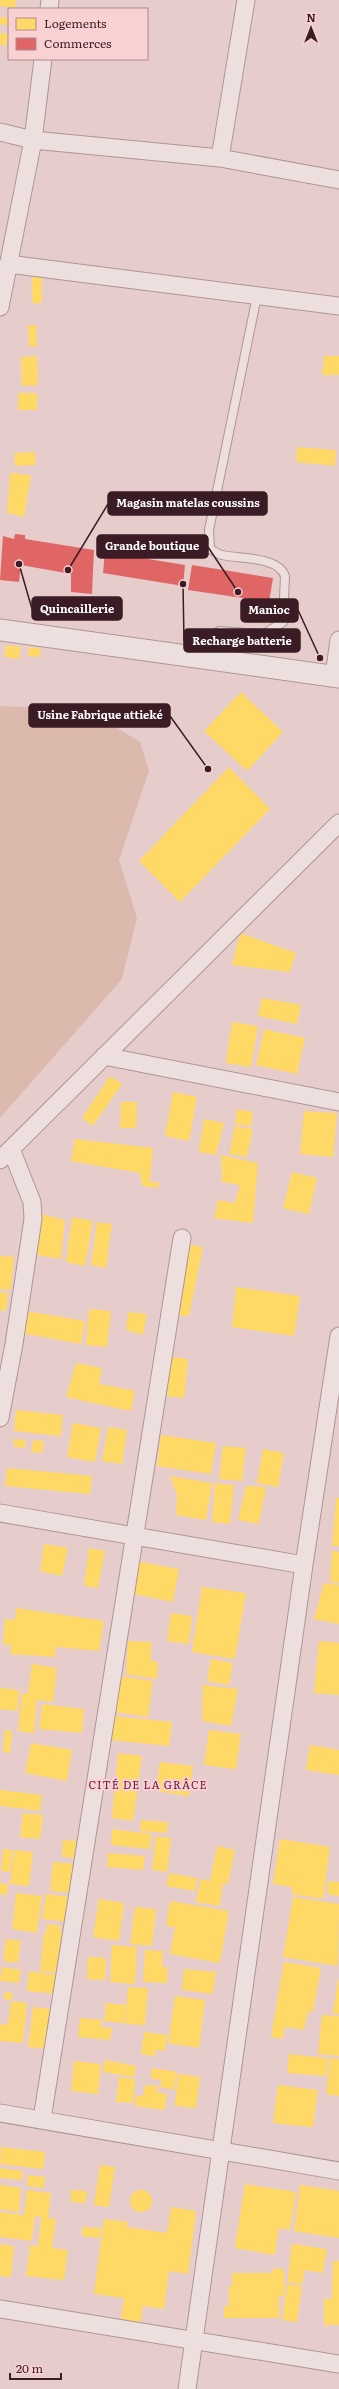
<svg xmlns="http://www.w3.org/2000/svg" width="339" height="2389" font-family="Literata,serif">
<style>
.green{fill:#dbbaad}
.homes{fill:#ffd966}
.shops{fill:#e06666}
.lines{fill:none;stroke-linecap:round;stroke-linejoin:round}
.service-casing{stroke:#ac9597;stroke-width:10}
.minor-casing{stroke:#ac9597;stroke-width:19}
.tertiary-casing{stroke:#ac9597;stroke-width:23}
.service{stroke:#eedfdf;stroke-width:8}
.minor{stroke:#eedfdf;stroke-width:17}
.tertiary{stroke:#eedfdf;stroke-width:21}
.labels{text-anchor:middle;dominant-baseline:central;stroke-width:4;stroke-linejoin:round;paint-order:stroke}
.neighbourhood-label{font-size:11px;letter-spacing:1px;fill:#6c1843;stroke:#f9d1d2}
.leader{fill:none;stroke:#3b1c24;stroke-width:1.5}
.callout-dot{fill:#3b1c24;stroke:#f9d1d2;stroke-width:1.5}
.callout{fill:#3b1c24;stroke:#3b1c24;stroke-width:1.5}
.callout-label{font-size:11px;text-anchor:middle;font-weight:bold;fill:#fff}
</style>
<rect width="100%" height="100%" fill="#e7cccc"/>
<path class="green" d="M0,706l88,4 52,32 9,29 -30,89 18,58 -15,61 -122,139z"/>
<path class="homes" d="M0,0h16l-1,8 -15,-2z
M0,17l9,1v8l-9,-2z
M0,33l8,1 -2,12 -6,-1z
M32,274h10v29h-10z
M28,325h8l1,21 -8,1z
M37,356l1,29 -16,1 -1,-29z
M324,356h15v19h-17z
M18,393h19v17h-19z
M297,447l39,3 -1,16 -39,-4z
M35,452l1,13 -21,1 -1,-13z
M10,473l21,2 -7,42 -17,-4z
M6,645l15,2 -2,12 -15,-2z
M29,647l12,2 -1,8 -12,-1z
M241,692l42,40 -36,39 -43,-40z
M229,767l41,42 -90,93 -41,-41z
M240,933l56,20 -6,19 -58,-7z
M262,998l39,7 -4,19 -39,-8z
M232,1022l26,4 -7,41 -25,-4z
M264,1029l41,9 -8,36 -41,-9z
M110,1076l12,8 -29,42 -11,-8z
M173,1092l24,5 -8,44 -24,-5z
M121,1102h16l-1,26h-16z
M237,1109l16,3 -2,14 -16,-2z
M304,1111l33,2 -4,44 -33,-3z
M204,1119l20,4 -8,32 -17,-3z
M235,1126l18,3 -6,28 -18,-3z
M75,1139l78,9 -3,34 10,1 -3,5 -15,-2 -2,-13 -69,-12z
M221,1155l37,8 -5,60 -39,-5 4,-18 17,3 5,-18 -18,-3z
M292,1172l25,6 -8,36 -26,-6z
M41,1214l24,6 -4,39 -24,-4z
M72,1217l21,4 -8,45 -19,-4z
M97,1222l15,2 -6,44 -15,-3z
M185,1244l18,3 -14,69 -15,-1z
M0,1256l14,1 -3,33 -11,-1z
M236,1287l64,9 -6,40 -62,-9z
M0,1292l8,1 -2,18 -6,-1z
M89,1309l22,2 -4,36 -21,-2z
M25,1311l60,10 -4,23 -60,-11z
M128,1312l19,2 -4,21 -17,-5z
M171,1357l17,2 -4,39 -17,-2z
M76,1363l26,5 -3,16 36,7 -4,20 -65,-14z
M16,1410l47,5 -2,21 -47,-5z
M73,1423l28,5 -6,34 -28,-5z
M108,1427l19,3 -5,34 -20,-3z
M161,1435l55,8 -5,31 -54,-8z
M14,1439l12,1 -1,8 -11,-1z
M33,1440l11,1 -2,12 -11,-1z
M223,1446l23,2 -4,33 -23,-2z
M263,1449l21,4 -6,34 -21,-4z
M7,1468l85,8 -2,18 -85,-8z
M170,1476l42,7 -6,37 -30,-5 1,-20z
M215,1483l19,2 -4,39 -18,-2z
M246,1486l20,1 -7,37 -21,-4z
M336,1498h3v48h-7z
M44,1544l24,4 -6,28 -22,-5z
M89,1548l16,3 -7,37 -14,-2z
M332,1551l7,1v31l-9,-1z
M135,1561l44,8 -6,33 -44,-9z
M324,1583l15,2v39l-25,-5z
M202,1587l44,6 -11,66 -43,-7z
M16,1608l88,13 -5,30 -43,-4 -1,10 -45,-3 1,-9 -8,-1 2,-25 10,1z
M171,1613l21,3 -3,28 -22,-3z
M128,1641l23,1v18l7,3 -1,16 -31,-5z
M319,1641l20,2v52l-25,-2z
M211,1659l22,4 -4,22 -22,-4z
M32,1664l25,4 -4,34 -16,-2 -3,33 -16,-2 4,-38 6,1z
M120,1676l33,5 -5,36 -34,-5z
M203,1685l35,4 -7,37 -29,-5z
M0,1688l19,2 -1,21 -18,-2z
M42,1704l42,5 -2,24 -43,-4z
M113,1716l59,6 -3,24 -59,-6z
M5,1730l7,1 -2,22 -7,-1z
M209,1730l32,4 -5,35 -32,-4z
M31,1743l41,7 -5,31 -42,-8z
M310,1745l29,5v25l-33,-5z
M118,1753l24,3 -9,65 -21,-3z
M160,1762l33,4 -4,30 -33,-5z
M0,1790l42,5 -2,16 -40,-5z
M23,1813l20,2 -3,24 -20,-2z
M141,1820l27,2 -1,11 -27,-2z
M112,1829l40,5 -2,15 -39,-4z
M156,1836l15,2 -4,34 -15,-2z
M280,1839l50,8 -7,52 -31,-5v-7l-19,-3z
M63,1840l16,1 -1,17 -16,-1z
M217,1846l18,4 -7,34 -5,-1 -3,23 -24,-4 4,-23 10,2z
M3,1849l9,1 -2,22 -9,-1z
M14,1850l19,2 -4,34 -19,-2z
M108,1853l37,3 -2,14 -36,-3z
M53,1862l23,2 -2,29 -24,-2z
M169,1873l28,5 -2,13 -29,-5z
M328,1881l11,1v14l-12,-2z
M0,1883l8,1 -1,11 -7,-1z
M16,1893l26,3 -5,37 -25,-4z
M46,1894l27,3 -3,25 -28,-3z
M293,1897l46,7 -1,62 -55,-9z
M99,1899l25,4 -5,38 -26,-4z
M170,1901l59,10 -9,52 -50,-9 5,-27 -9,-1z
M135,1907l21,2 -4,37 -22,-2z
M47,1924l14,2 -1,6 8,1 -9,40 -19,-2 4,-38h2z
M6,1939l15,2 -3,22 -15,-2z
M112,1945l25,2 -2,37 -25,-2z
M145,1950l18,1 -1,16h6l-1,16 -24,-1z
M88,1957l18,1 -1,22 -18,-1z
M284,1962l37,6 -8,44 -5,-1 -4,19 -19,-3 -2,12 -12,-2z
M2,1967l19,3 -2,13 -19,-2z
M184,1969l32,3 -3,22 -31,-4z
M29,1971l31,4 -3,19 -30,-3z
M338,1980h1v34l-6,-1z
M128,1987l20,1 -3,37 -20,-1z
M5,1992l8,1 -1,7 -8,-1z
M175,1996l30,4 -6,48 -31,-5z
M11,2001l16,2 -4,40 -23,-2v-17l8,1z
M106,2003l20,2 -2,18 -20,-2z
M33,2007l21,2 -5,40 -21,-2z
M322,2015l17,1v40l-21,-2z
M80,2018l22,2 -1,7 11,1 -2,12 -32,-3z
M144,2032l23,3 -2,16 -9,-1 -1,6 -14,-2z
M289,2054l39,4 -2,18 -39,-3z
M330,2058l9,1v37l-13,-2z
M105,2060l31,6 -2,11 -31,-5z
M74,2061l27,3 -3,30 -27,-3z
M152,2068l25,4 -3,18 -14,-3 1,-7 -11,-2z
M178,2074l22,3 -4,31 -21,-2z
M119,2077l16,2 -2,24 -17,-1z
M145,2085l13,1 -1,6 10,2 -2,16 -30,-4 1,-11 7,1z
M278,2085l40,5 -5,37 -40,-4z
M1,2147l44,5 -2,17 -43,-5z
M100,2165l15,2 -6,40 -15,-2z
M0,2168l23,3 -1,9 -22,-2z
M28,2175l17,2 -1,11 -17,-2z
M245,2184l51,8 -6,38 -11,-2 -4,27 -40,-7z
M0,2185l21,3 -2,24 -19,-3z
M300,2185l39,6v47l-45,-7z
M27,2190l24,3 -3,25 8,1 -4,29 16,2 -4,30 -38,-4 4,-31 8,1 3,-29 -6,-1 -3,25 -32,-4v-25l24,3z
M71,2190l16,1 -1,12 -15,-1z
M130 2201a11 11 0 1 1 22 0a11 11 0 1 1-22 0Z
M171,2207l25,4 -8,63 -19,-3 -5,38 -21,-3 -2,16 -20,-3 3,-21 -30,-4 10,-75 24,3 -1,5 40,6z
M82,2227l19,1 -1,10 -18,-2z
M0,2244l14,2 -3,31 -11,-1z
M292,2244l35,5 -4,24 -18,-3 -3,14 -15,-2z
M333,2261h6v64h-15v-26h8z
M272,2269h12v27h-5v22h-55v-12h5v-20h3v-13h40z
M287,2284l15,2 -5,36 -15,-2z"/>
<path class="shops" d="M15,534l10,1v4l69,11 -2,44 -21,-2v-18l-50,-9 -2,17 -19,-2 3,-44 11,3z
M105,552l80,13 -2,21 -80,-13z
M192,565l81,13 -4,24 -81,-12z"/>
<g class="lines">
<defs>
<path id="service" d="M205,657l9,-22 5,-4 45,3 19,-12 2,-46c-7,-20 -46,-17 -63,-21 -4,-1 -8,-4 -12,-6l-1,-19 48,-234"/>
<path id="minor" d="M49,9l1,-9
M0,132l33,8 187,18 119,22
M220,158l26,-158
M8,264l331,42
M0,307l33,-167 10,-81
M334,676l5,-36
M104,1056l235,46
M0,1160l339,-337
M0,1418l14,-74 19,-125 -1,-17 -21,-53
M0,1513l304,52
M0,2113l339,58
M42,2119l140,-881
M0,2309l339,55
M187,2389l117,-824 35,-229"/>
<path id="tertiary" d="M0,630l339,47"/>
</defs>
<use href="#service" class="service-casing"/>
<use href="#minor" class="minor-casing"/>
<use href="#tertiary" class="tertiary-casing"/>
<use href="#service" class="service"/>
<use href="#minor" class="minor"/>
<use href="#tertiary" class="tertiary"/>
</g>
<g class="labels">
<g class="neighbourhood-label">
<text x="148" y="1784">CITÉ DE LA GRÂCE</text>
</g>
</g>
<path class="leader" d="M68 570L108 504M238 592L208 547M19 564L32 609M320 658L298 610M183 584L184 641M208 769L170 716"/>
<g class="callout-dot">
<circle cx="68" cy="570" r="4"/>
<circle cx="238" cy="592" r="4"/>
<circle cx="19" cy="564" r="4"/>
<circle cx="320" cy="658" r="4"/>
<circle cx="183" cy="584" r="4"/>
<circle cx="208" cy="769" r="4"/>
</g>
<g class="callout">
<rect x="108" y="492" width="159" height="23" rx="4"/>
<rect x="97" y="535" width="111" height="23" rx="4"/>
<rect x="32" y="597" width="90" height="23" rx="4"/>
<rect x="241" y="599" width="57" height="23" rx="4"/>
<rect x="184" y="629" width="116" height="23" rx="4"/>
<rect x="29" y="704" width="141" height="23" rx="4"/>
</g>
<g class="callout-label">
<text x="188" y="507">Magasin matelas coussins</text>
<text x="152" y="550">Grande boutique</text>
<text x="77" y="613">Quincaillerie</text>
<text x="269" y="614">Manioc</text>
<text x="242" y="645">Recharge batterie</text>
<text x="100" y="719">Usine Fabrique attieké</text>
</g>
<rect x="8" y="8" width="140" height="52" fill="#f9d1d2" stroke="#ad898c"/>
<rect x="16" y="18" width="20" height="12" fill="#ffd966" stroke="#ad898c"/>
<text x="44" y="28" font-size="12" fill="#3b1c24">Logements</text>
<rect x="16" y="38" width="20" height="12" fill="#e06666" stroke="#ad898c"/>
<text x="44" y="48" font-size="12" fill="#3b1c24">Commerces</text>
<g transform="translate(311 28)" stroke="#f9d1d2" stroke-width="3" paint-order="stroke">
<path d="M0-3L7 15L0 10L-7 15Z" fill="#3b1c24"/>
<text y="-6" font-size="11" font-weight="bold" text-anchor="middle" fill="#3b1c24">N</text>
</g>
<path d="M10 2373v6h51v-6" fill="none" stroke="#3b1c24" stroke-width="2"/>
<text x="16" y="2373" font-size="12" fill="#3b1c24" stroke="#f9d1d2" stroke-width="3" paint-order="stroke">20 m</text>
</svg>
